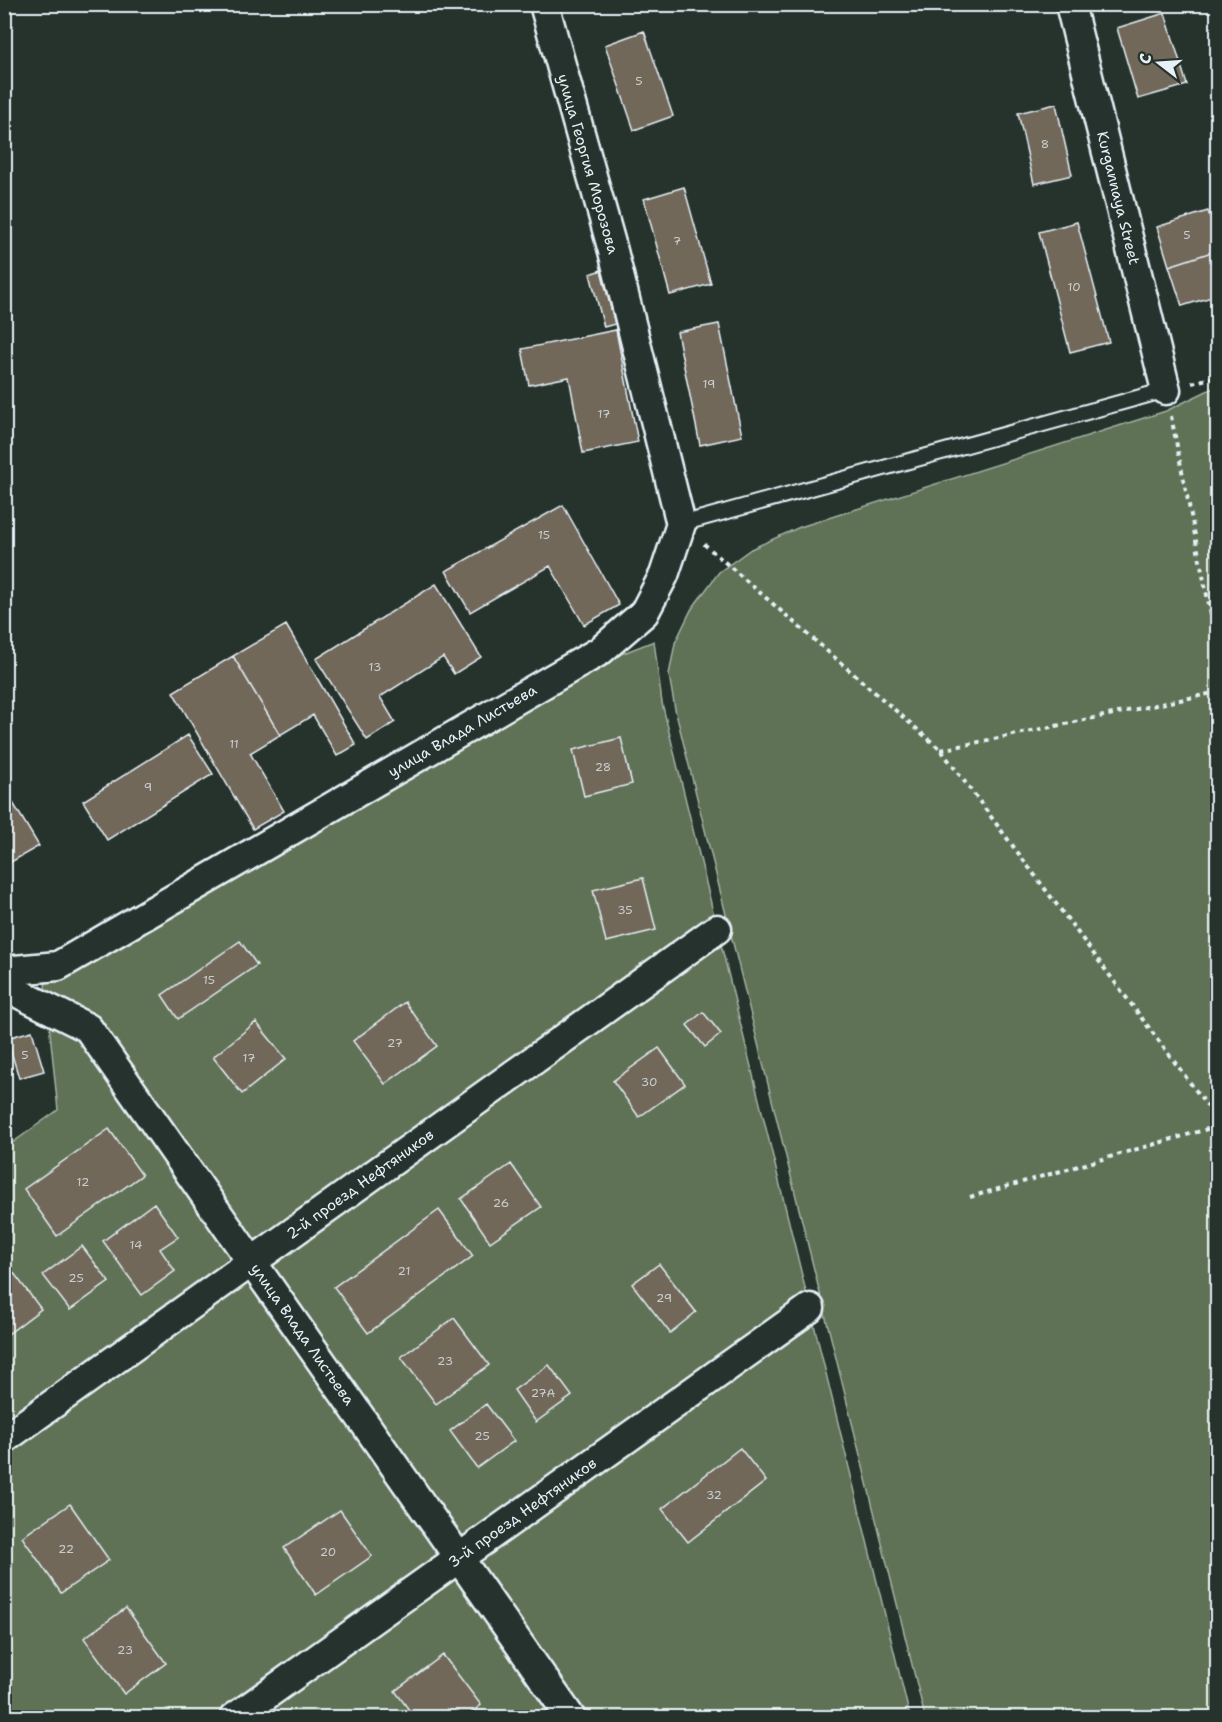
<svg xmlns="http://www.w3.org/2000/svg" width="1222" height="1722" font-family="'Shantell Sans',sans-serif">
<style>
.green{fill:#5e7255;stroke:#a3b2a6;stroke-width:1.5}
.building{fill:#71675a;stroke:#e8f1f8;stroke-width:1.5}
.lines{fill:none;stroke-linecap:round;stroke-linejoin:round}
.service-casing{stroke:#e8f1f8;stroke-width:18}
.minor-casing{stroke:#e8f1f8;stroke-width:33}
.path{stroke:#e8f1f8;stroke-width:4;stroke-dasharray:4.5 4.5;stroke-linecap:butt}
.service{stroke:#26332d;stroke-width:14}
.minor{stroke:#26332d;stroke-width:28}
.labels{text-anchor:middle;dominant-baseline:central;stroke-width:6;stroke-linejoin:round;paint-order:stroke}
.number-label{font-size:12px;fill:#caced0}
.street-label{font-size:15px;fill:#e8f1f8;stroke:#26332d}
</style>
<rect width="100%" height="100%" fill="#26332d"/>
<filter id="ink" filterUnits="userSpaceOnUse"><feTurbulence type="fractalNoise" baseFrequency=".0167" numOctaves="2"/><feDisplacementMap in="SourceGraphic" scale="12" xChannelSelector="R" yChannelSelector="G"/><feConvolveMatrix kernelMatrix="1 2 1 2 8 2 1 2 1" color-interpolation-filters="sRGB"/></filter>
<g filter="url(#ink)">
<path class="green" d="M1217,386v1331h-292l-250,-1008 -6,-34 6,-32 16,-33 28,-38 32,-23 49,-22 366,-116z
M654,641l8,62 248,1014h-905l-1,-568 54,-39 -13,-126 534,-304 42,-26z"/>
<path class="building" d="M1165,13l22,72 -49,14 -21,-71z
M644,31l29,85 -39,14 -29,-85z
M1056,104l16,71 -38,9 -16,-71z
M684,187l27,97 -41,11 -26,-96z
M1208,211l10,31v8l-49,16 -12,-39z
M1077,222l32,120 -39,10 -31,-120z
M1218,250v45l-36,11 -13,-40z
M601,270l14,54 -11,3 -14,-53z
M719,324l23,112 -42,9 -23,-113z
M616,330l22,112 -55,11 -14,-76 -40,8 -7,-36z
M563,505l56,100 -35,20 -34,-59 -80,46 -24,-41z
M436,584l45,73 -27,17 -11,-17 -63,40 15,25 -28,18 -51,-81z
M286,625l70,120 -19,11 -24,-41 -33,20 -47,-79z
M233,656l47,79 -30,18 34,58 -31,18 -80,-137z
M188,735l25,39 -106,66 -24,-39z
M621,738l11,46 -48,12 -11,-46z
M4,788l35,58 -35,20z
M643,878l13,52 -50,12 -13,-52z
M240,941l17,24 -79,54 -16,-24z
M405,1002l32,44 -52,38 -32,-43z
M703,1012l18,22 -16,13 -18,-22z
M256,1022l30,37 -44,35 -29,-37z
M32,1031l12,40 -25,7 -12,-40z
M659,1048l26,36 -46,33 -26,-36z
M109,1129l33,46 -85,61 -33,-47z
M511,1164l30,43 -51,35 -29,-43z
M154,1203l24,34 -18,12 15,22 -33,24 -39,-54z
M439,1210l34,46 -105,77 -34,-46z
M82,1246l27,36 -39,28 -27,-35z
M4,1260l37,49 -37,28z
M659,1264l37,48 -26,21 -38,-49z
M454,1318l35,47 -53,39 -35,-47z
M549,1365l23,31 -36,26 -22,-32z
M486,1404l28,37 -37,27 -27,-37z
M740,1448l26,33 -78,61 -26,-33z
M70,1504l39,56 -48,33 -39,-56z
M340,1510l32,46 -56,39 -32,-47z
M126,1608l40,55 -42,31 -40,-56z
M443,1655l38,50 -17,13h-49l-20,-27z"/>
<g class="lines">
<defs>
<path id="service" d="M681,524l485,-134"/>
<g id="minor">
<path id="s1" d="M1070,4l96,386"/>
<path id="s2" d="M4,971l54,-5 542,-315 44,-38 20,-38 17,-51 -68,-273 -69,-247"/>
<path id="s3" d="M4,986l84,42 483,690"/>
<path id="s4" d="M4,1439l713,-510"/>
<path id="s5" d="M234,1718l576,-410"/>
</g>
</defs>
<use href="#service" class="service-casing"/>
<use href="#minor" class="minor-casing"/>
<path class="path" d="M1192,383l26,-7
M1171,416l47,234
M704,544l237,206 277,370
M941,750l277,-58
M970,1197l248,-71"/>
<use href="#service" class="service"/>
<use href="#minor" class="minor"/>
</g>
</g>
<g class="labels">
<g class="number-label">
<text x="639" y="81">5</text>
<text x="1045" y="144">8</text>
<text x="1187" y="235">5</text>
<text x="677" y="241">7</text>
<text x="1074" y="287">10</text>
<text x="709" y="384">19</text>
<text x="604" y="414">17</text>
<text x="544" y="535">15</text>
<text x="375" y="667">13</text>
<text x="234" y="744">11</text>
<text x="603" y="767">28</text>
<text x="148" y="787">9</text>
<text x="625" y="910">35</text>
<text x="209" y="980">15</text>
<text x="395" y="1043">27</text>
<text x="25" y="1055">5</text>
<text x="249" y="1058">17</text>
<text x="649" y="1082">30</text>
<text x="83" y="1182">12</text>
<text x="501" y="1203">26</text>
<text x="136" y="1245">14</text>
<text x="404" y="1271">21</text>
<text x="76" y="1278">25</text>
<text x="664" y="1298">29</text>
<text x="445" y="1361">23</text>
<text x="543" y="1393">27А</text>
<text x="482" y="1436">25</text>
<text x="714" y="1495">32</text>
<text x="66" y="1549">22</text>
<text x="328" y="1552">20</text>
<text x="125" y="1650">23</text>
</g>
<g class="street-label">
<text transform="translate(588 164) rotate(74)">улица Георгия Морозова</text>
<text stroke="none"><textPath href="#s1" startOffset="200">Kurgannaya Street</textPath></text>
<text stroke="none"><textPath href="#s2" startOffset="522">улица Влада Листьева</textPath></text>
<text stroke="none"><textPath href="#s4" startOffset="438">2-й проезд Нефтяников</textPath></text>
<text stroke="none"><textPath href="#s3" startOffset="468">улица Влада Листьева</textPath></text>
<text stroke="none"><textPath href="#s5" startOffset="354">3-й проезд Нефтяников</textPath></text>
</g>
</g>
<rect width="1222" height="1722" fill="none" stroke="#26332d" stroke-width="24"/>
<rect x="12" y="12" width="1198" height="1698" fill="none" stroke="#e8f1f8" stroke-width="2" filter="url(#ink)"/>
<g transform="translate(1159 63) rotate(287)" stroke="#26332d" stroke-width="4.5" paint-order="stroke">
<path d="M0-4.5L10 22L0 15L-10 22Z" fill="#e8f1f8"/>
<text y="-9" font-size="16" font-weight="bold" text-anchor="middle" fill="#e8f1f8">С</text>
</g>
</svg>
